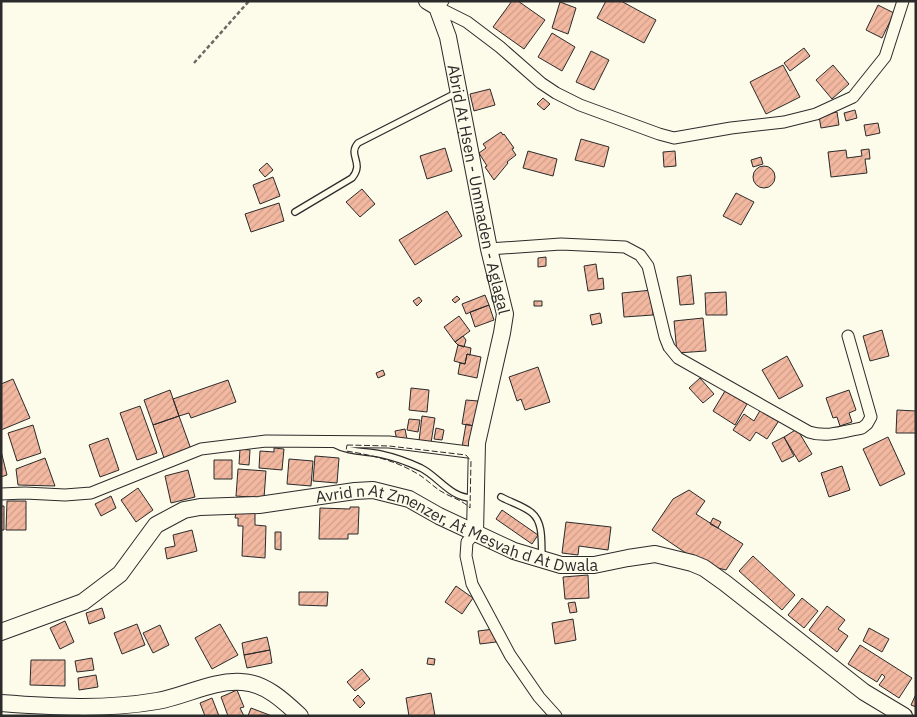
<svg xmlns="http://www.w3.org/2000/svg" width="917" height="717" font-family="'IBM Plex Sans',sans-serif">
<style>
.building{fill:url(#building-hatch);stroke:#2b2b2b}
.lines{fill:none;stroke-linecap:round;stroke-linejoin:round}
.lane-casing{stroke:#2b2b2b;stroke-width:8}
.street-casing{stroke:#2b2b2b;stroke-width:13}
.secondary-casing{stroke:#2b2b2b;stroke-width:18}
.path{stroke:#6a6964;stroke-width:2.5;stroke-dasharray:4 2.5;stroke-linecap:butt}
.lane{stroke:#fdfbea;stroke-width:5.5}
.street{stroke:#fdfbea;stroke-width:11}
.secondary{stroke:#fdfbea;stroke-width:16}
.fence{stroke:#2b2b2b;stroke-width:1;stroke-dasharray:6 2.5;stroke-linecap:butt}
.labels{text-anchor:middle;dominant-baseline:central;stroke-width:4;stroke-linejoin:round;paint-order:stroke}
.street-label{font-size:16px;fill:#2b2b2b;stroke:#fdfbea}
</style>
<defs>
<pattern id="building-hatch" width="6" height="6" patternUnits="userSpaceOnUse" patternTransform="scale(1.25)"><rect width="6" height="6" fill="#f2b8a0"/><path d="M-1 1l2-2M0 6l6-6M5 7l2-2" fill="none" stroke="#d09e8a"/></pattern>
</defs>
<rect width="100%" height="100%" fill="#fdfbea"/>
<path class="building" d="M512,1h6l27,19 -21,29 -31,-22z
M606,1h15l35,19 -12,23 -47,-25z
M560,2l16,6 -8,26 -16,-6z
M878,5l16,8 -12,25 -16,-8z
M552,33l23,14 -13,24 -24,-14z
M804,48l6,8 -20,15 -6,-8z
M591,51l18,9 -15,30 -18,-8z
M783,65l17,32 -34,17 -16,-32z
M833,65l16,19 -17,15 -16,-19z
M490,89l5,16 -21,6 -4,-17z
M543,98l7,6 -6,6 -7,-6z
M855,110l2,8 -11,3 -2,-8z
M837,112l2,13 -18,3 -2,-12z
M878,123l2,10 -14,3 -2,-11z
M501,132l2,3 1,-1 10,14 -2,1 4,6 -9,7 1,1 -14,17 -9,-13 2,-1 -8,-13 7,-5 -3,-4z
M581,139l28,8 -5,20 -29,-7z
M445,148l7,23 -25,8 -7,-23z
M869,149l1,10h-5l2,14 -36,4 -3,-25 18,-2 1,8 15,-2 -1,-6z
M528,151l29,8 -4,17 -30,-8z
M675,151l1,15 -12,1 -1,-15z
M761,157l2,7 -10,3 -2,-7z
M267,163l6,7 -8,7 -6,-7z
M753 177a11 11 0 1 1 22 0a11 11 0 1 1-22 0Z
M273,177l7,19 -20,8 -7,-19z
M362,189l13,15 -15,13 -14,-15z
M736,193l18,9 -13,23 -18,-9z
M279,203l5,18 -33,11 -6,-18z
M447,211l15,25 -47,29 -16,-25z
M546,257v9l-8,1v-9z
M596,264l2,15 5,-1 1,11 -16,2 -4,-25z
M691,275l3,29 -14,1 -3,-28z
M652,290l1,25 -29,2 -2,-24z
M726,292l1,23h-21l-1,-22z
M485,295l4,10 -23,9 -4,-10z
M457,296l3,3 -5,4 -3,-3z
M419,297l3,4 -5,5 -4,-5z
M534,301h8v5h-8z
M489,305l5,15 -19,7 -5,-15z
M600,313l2,10 -10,2 -2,-10z
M459,316l11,15 -15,11 -11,-15z
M703,318l3,33 -29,2 -3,-32z
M882,330l7,26 -19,5 -7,-25z
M463,336l3,4 -2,7 -6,-2 -3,-3z
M458,345l13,3 -1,7 -3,-1 -2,10 -11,-3z
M467,354l14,3 -4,21 -19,-4 2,-11 5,1z
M787,356l16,30 -24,13 -17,-29z
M538,367l12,35 -25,8 -4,-11 -4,2 -8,-24z
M383,370l2,5 -7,3 -2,-5z
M700,378l14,16 -11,9 -14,-15z
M13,379l17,39 -29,12v-46z
M228,380l8,22 -45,16 -2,-5 -10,3 -6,-17z
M411,388l18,2 -2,22 -18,-2z
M170,390l9,26 -26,9 -9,-25z
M849,390l7,20 -7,3 3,9 -12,4 -3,-9 -4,1 -7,-20z
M725,391l22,13 -12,21 -22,-14z
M466,400l12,1 -4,25 -12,-2z
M140,406l17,47 -20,7 -17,-47z
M762,407l18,12 -13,20 -11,-7 -6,9 -17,-11 11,-16 10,7z
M897,410l19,1v22h-20z
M179,416l13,36 -27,9 -12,-36z
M422,416l13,2 -4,25 -12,-2z
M409,419l11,1 -2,12 -11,-2z
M466,424l8,2 -3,22 -9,-1z
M33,425l8,28 -24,8 -9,-28z
M436,428l8,2 -2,10 -8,-1z
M405,429l2,10 -10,2 -2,-10z
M797,429l15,25 -13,8 -15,-25z
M784,437l10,19 -12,6 -10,-19z
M888,437l17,37 -25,12 -17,-37z
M108,438l11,32 -19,7 -11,-32z
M274,448l10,1 -2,21 -23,-2 1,-17 14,1z
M240,449l10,1 -1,15 -10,-1z
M1,451l6,24 -6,2z
M315,456l24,2 -2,25 -24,-2z
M45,458l10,28 -37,-1 -2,-16z
M289,459l24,2 -2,25 -24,-2z
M214,460h18v19h-18z
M842,466l8,24 -21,7 -8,-24z
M238,469l28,2 -2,27 -28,-2z
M188,470l7,27 -24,6 -6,-27z
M138,488l15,22 -17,12 -15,-22z
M689,490l16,11 -9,13 47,30 -17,26 -24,-6 -50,-34 21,-31z
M111,496l5,12 -15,8 -6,-12z
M7,501h19v29h-20z
M1,506h3v24h-3z
M350,507h9l-1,27h-10v5h-29l1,-31 30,1z
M502,510l36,25 -6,9 -36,-25z
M236,512l19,1v12l11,1 -1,32 -23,-2 1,-30h-5v-8h-3z
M713,518l8,4 -3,6 -8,-4z
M566,522l45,5 -3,23 -29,-4 -1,9 -16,-2z
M192,530l5,21 -30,8 -2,-11 10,-2 -2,-11z
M275,532h6v18l-6,-1z
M753,556l42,39 -13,15 -43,-39z
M588,575l1,23 -24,1 -2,-22z
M456,586l17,12 -11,16 -17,-12z
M299,592h29l-1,14 -28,-1z
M802,598l16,13 -14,17 -16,-13z
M575,602l2,10 -7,1 -2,-10z
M827,606l18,14 -7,9 10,7 -11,16 -28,-22z
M102,608l3,10 -16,6 -3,-11z
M573,619l3,21 -21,4 -3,-21z
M65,621l9,21 -14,7 -10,-21z
M137,624l8,21 -23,9 -8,-21z
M220,624l18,31 -26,14 -17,-31z
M160,625l9,20 -16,8 -10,-20z
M869,628l20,11 -7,13 -19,-11z
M494,629l2,13 -16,2 -2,-13z
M267,637l3,13 -26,5 -2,-12z
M860,645l52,33 -13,20 -20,-13 6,-8 -3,-3 -5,8 -29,-18z
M270,650l2,13 -25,5 -3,-13z
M92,658l2,12 -17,2 -2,-11z
M428,658l7,1 -1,6 -7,-1z
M31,660h34v26l-35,-1z
M362,669l8,10 -15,12 -8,-9z
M96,675l2,12 -19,3 -1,-12z
M237,690l7,17 -4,1 4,8h-16l-7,-19z
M431,693l4,23h-26l-3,-18z
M916,694v13l-5,-2z
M358,695l7,8 -5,5 -7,-8z
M212,698l7,18h-14l-5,-13z
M251,708l21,8h-24z"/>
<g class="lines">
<defs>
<path id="lane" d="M295,212l57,-34c13,-16 -5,-22 6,-35l100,-51
M334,444c14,8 31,7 46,10 14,3 28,8 41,14 18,9 30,31 53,30
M501,497c9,5 23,9 31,16 12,10 9,31 10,45"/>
<path id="street" d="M443,1l-6,6 30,15 33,25 41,36 15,10 24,12 79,29 15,4 57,-10 53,-6 32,-8 37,-17 32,-40 18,-56
M489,249l72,-5 64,3 15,8 8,11 17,71 4,10 9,11 131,74c18,6 36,-1 53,-4l5,-4 4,-7 -23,-81
M1,494l24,-1 40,2 26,-2 110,-44 65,-8 123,1 87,11
M475,533l-8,9 -1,14 6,28 38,71 29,42 17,19"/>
<g id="secondary">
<path id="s1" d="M427,1l10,6 11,30 41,212 16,65 -3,19 -25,110 -2,90"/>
<path id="s2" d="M1,632l82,-30 37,-28 36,-49 28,-15 16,-3 59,-2 96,-14 18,-1 36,9 30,17 75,35 47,14h33l34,-7 27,-4 37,9 12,5 21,15 139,109 40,24"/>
<path d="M1,703c53,4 104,7 156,-2 29,-5 55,-21 85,-19 23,1 42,19 58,34"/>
</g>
</defs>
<use href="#lane" class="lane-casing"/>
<use href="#street" class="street-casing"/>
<use href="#secondary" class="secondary-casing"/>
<path class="path" d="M194,63l55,-62"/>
<use href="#lane" class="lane"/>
<use href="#street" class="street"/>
<use href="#secondary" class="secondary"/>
<path class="fence" d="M347,445l42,1 77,9 5,6 -1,47c-9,-9 -21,-11 -31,-18 -6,-4 -12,-10 -18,-14 -23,-15 -49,-21 -75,-25z"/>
</g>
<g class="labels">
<g class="street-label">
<text stroke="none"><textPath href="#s1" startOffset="199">Abrid At Ḥsen - Ummaden - Aglagal</textPath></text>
<text stroke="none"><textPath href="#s2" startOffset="508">Avrid n At Zmenzer, At Meṣvaḥ d At Dwala</textPath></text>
</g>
</g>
<rect width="917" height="717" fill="none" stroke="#2b2b2b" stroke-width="5"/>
</svg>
